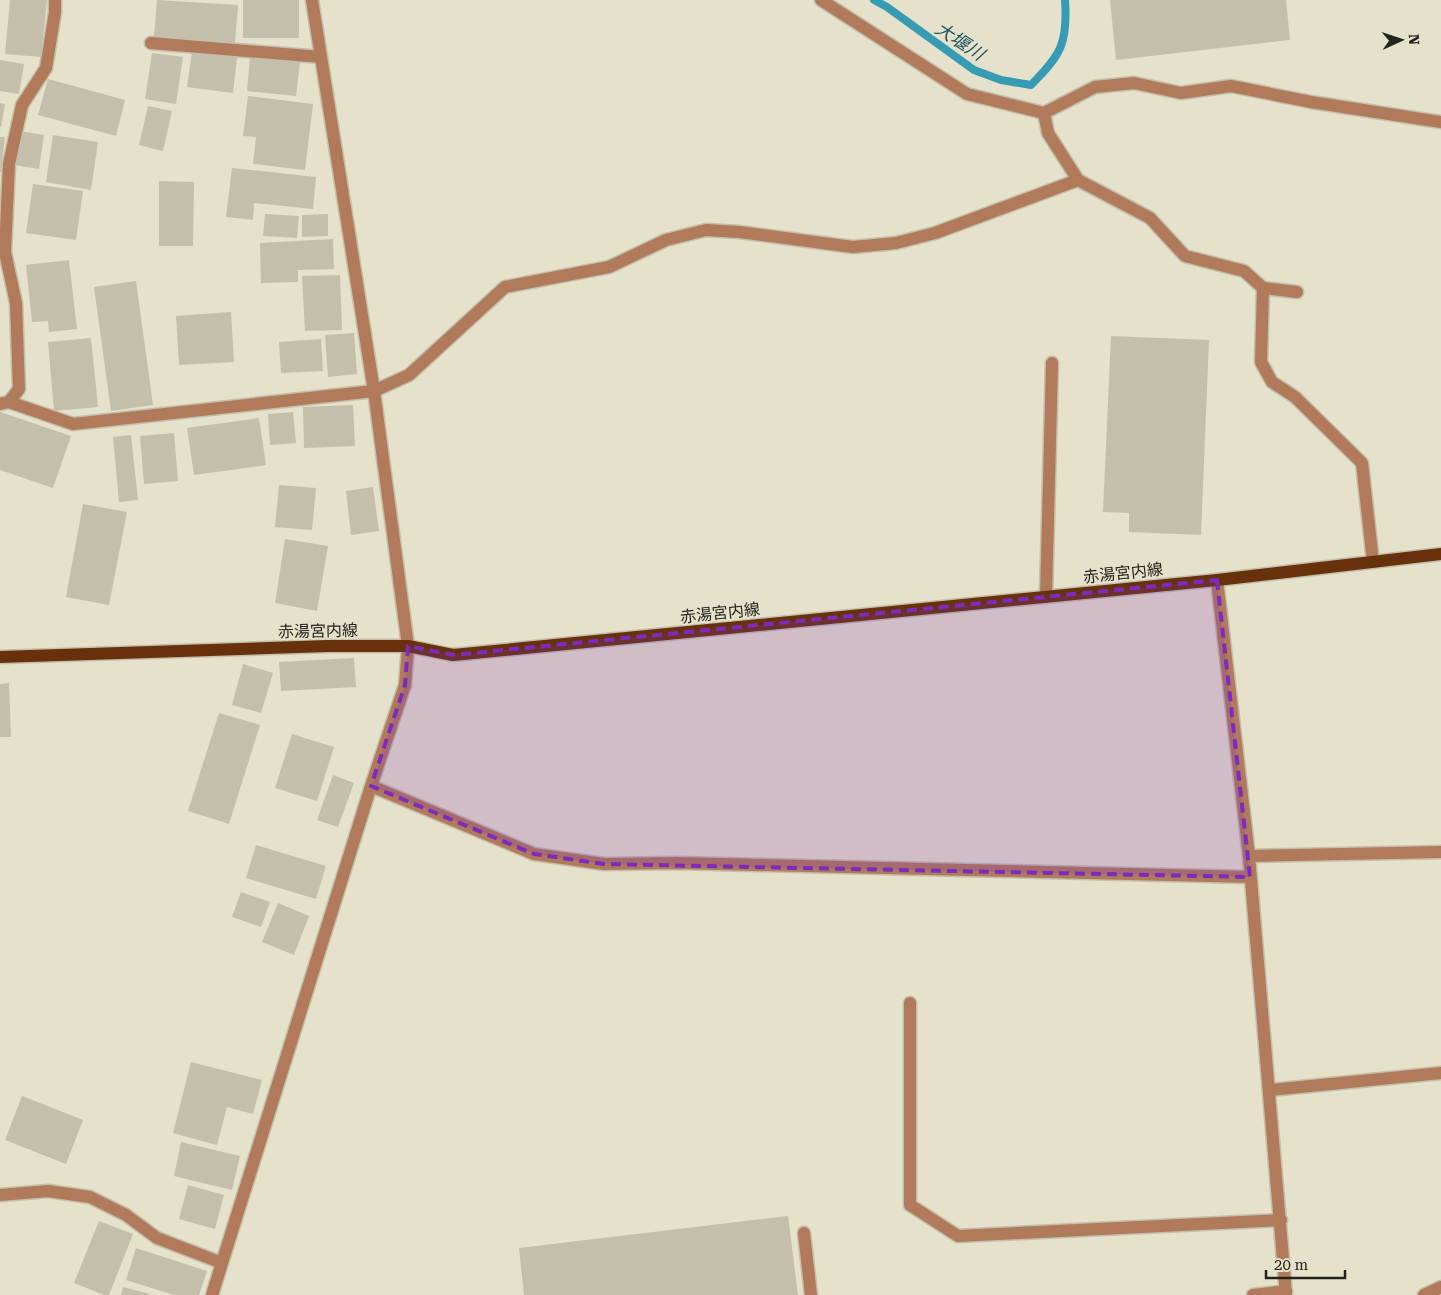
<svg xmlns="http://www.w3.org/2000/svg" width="1441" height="1295" font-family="'Roboto Serif','Noto Sans JP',serif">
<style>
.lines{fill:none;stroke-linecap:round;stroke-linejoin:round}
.stream{stroke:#359cb4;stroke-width:8}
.building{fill:#c3bfaa}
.minor-casing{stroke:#c2bfab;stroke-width:15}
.major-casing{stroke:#c2bfab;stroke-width:15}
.minor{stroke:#b17a5b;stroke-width:12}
.major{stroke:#69310b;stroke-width:12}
.marked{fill:#7b2cbf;fill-opacity:0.2;stroke:#7b2cbf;stroke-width:4;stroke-dasharray:10 6;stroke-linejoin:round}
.labels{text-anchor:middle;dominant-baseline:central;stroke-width:4;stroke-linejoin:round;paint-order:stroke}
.street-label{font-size:16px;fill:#24231b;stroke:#e5e1cb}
.water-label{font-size:18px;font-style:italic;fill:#1d5562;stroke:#e5e1cb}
</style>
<rect width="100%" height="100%" fill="#e5e1cb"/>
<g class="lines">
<path class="stream" d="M874,0l13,7 87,63 27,10 30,5c30,-30 37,-42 34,-85"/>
</g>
<path class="building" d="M10,0h37l-6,57 -36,-3z
M157,0l81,5 -3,38 -81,-7z
M243,0h56v38h-56z
M1110,0h176l4,40 -174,20z
M192,52l45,5 -4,36 -46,-6z
M152,53l31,4 -7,47 -31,-5z
M250,58l50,4 -4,34 -49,-5z
M0,60l24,4 -5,30 -19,-3z
M48,79l77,21 -9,36 -78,-21z
M248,96l65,8 -8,66 -52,-6 3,-27 -13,-1z
M0,103l5,1 -4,23h-1z
M148,106l24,5 -9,40 -24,-6z
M19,131l25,4 -5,34 -25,-4z
M53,135l45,7 -7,48 -45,-8z
M0,137h5l-4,35h-1z
M232,168l84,9 -3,32 -59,-6 -1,17 -27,-3z
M159,181l35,1 -1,64h-34z
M33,184l50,7 -7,49 -50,-7z
M265,214l34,2 -2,22 -34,-2z
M328,214v22l-26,1v-22z
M333,239l1,30 -36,1v12l-37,1 -1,-40z
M69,260l8,69 -28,3 -1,-11 -16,1 -6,-57z
M340,275l2,55 -37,1 -3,-55z
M136,281l17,124 -42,6 -17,-124z
M231,312l3,50 -55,3 -3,-49z
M354,333l3,41 -29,3 -3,-42z
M1111,336l98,4 -8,195 -72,-3v-19l-26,-1z
M91,338l7,69 -44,4 -6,-69z
M321,339l2,32 -42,2 -2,-31z
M353,405l2,41 -51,2 -1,-41z
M0,412l71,24 -18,52 -53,-18z
M293,412l3,31 -26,2 -2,-31z
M259,418l7,47 -72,10 -7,-47z
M174,433l4,48 -34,3 -4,-48z
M131,435l7,65 -19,2 -6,-65z
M279,485l37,3 -4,42 -37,-3z
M373,487l6,44 -28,4 -5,-44z
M83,504l44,8 -18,93 -43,-8z
M285,539l43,7 -11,65 -42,-8z
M354,658l2,29 -75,4 -2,-29z
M243,664l30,9 -12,40 -29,-8z
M9,683l2,54h-11v-53z
M219,713l41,12 -31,99 -41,-13z
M292,734l42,13 -17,54 -42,-13z
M333,775l21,8 -16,44 -21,-7z
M256,845l70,21 -10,33 -70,-21z
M241,892l29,10 -9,25 -29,-10z
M278,903l31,13 -15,39 -32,-13z
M191,1062l71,18 -9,34 -26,-7 -10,38 -44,-12z
M22,1096l61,24 -17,44 -61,-24z
M181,1142l59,14 -8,34 -58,-14z
M188,1185l36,10 -9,34 -36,-10z
M788,1216l10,79h-274l-5,-47z
M99,1221l34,13 -24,61h-5l-30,-12z
M136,1248l71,23 -8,24h-25l-48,-15z
M123,1287l27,7 -1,1h-28z"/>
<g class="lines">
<defs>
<path id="minor" d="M821,0l146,94 77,19 51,-26 39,-4 47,10 50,-7 80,16 130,20
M151,43l170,14
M1044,113l4,20 30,47 72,38 35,38 59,15 19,17 34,4
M1263,288l-2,74 11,20 23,15 67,66 11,99
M9,402l64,22 301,-33 35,-16 96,-88 104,-20 57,-27 40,-10 33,2 114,15 43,-4 39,-10 143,-53
M0,404l9,-2 10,-13 -3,-86 -11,-51 4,-88 13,-59 24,-37 9,-56v-12
M1217,580l32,276 37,439
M1046,597l6,-234
M371,786l163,68 70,10 73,-1 573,14
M1249,856l192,-4
M910,1003v202l48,31 323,-16
M1270,1090l171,-17
M0,1195l48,-4 42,6 36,18 31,23 65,25
M804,1233l7,62
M212,1295l159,-509 34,-101 3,-39 -34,-255 -62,-391
M1253,1295l33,-4
M1424,1295l17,-8"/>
<path id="major" d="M0,657l328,-11h80l45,9 764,-75 224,-26"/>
</defs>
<use href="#minor" class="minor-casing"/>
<use href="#major" class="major-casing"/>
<use href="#minor" class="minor"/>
<use href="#major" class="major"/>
</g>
<path class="marked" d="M1217,580l33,297 -646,-13 -70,-10 -163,-68 34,-101 3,-39 45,9z"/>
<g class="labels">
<g class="street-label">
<text transform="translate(1123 573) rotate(-6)">赤湯宮内線</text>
<text transform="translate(720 613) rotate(-6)">赤湯宮内線</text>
<text transform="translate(318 631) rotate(-1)">赤湯宮内線</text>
</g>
<g class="water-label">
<text transform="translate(960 41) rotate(33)">大堰川</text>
</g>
</g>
<g transform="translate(1401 40) rotate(87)" stroke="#e5e1cb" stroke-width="4" paint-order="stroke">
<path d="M0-4L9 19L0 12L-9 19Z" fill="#24231b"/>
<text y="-8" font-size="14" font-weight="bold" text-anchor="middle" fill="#24231b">N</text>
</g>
<path d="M1266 1270v8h79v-8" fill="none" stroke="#24231b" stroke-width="2.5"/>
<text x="1274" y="1270" font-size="15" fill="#24231b" stroke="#e5e1cb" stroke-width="4" paint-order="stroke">20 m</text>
</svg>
